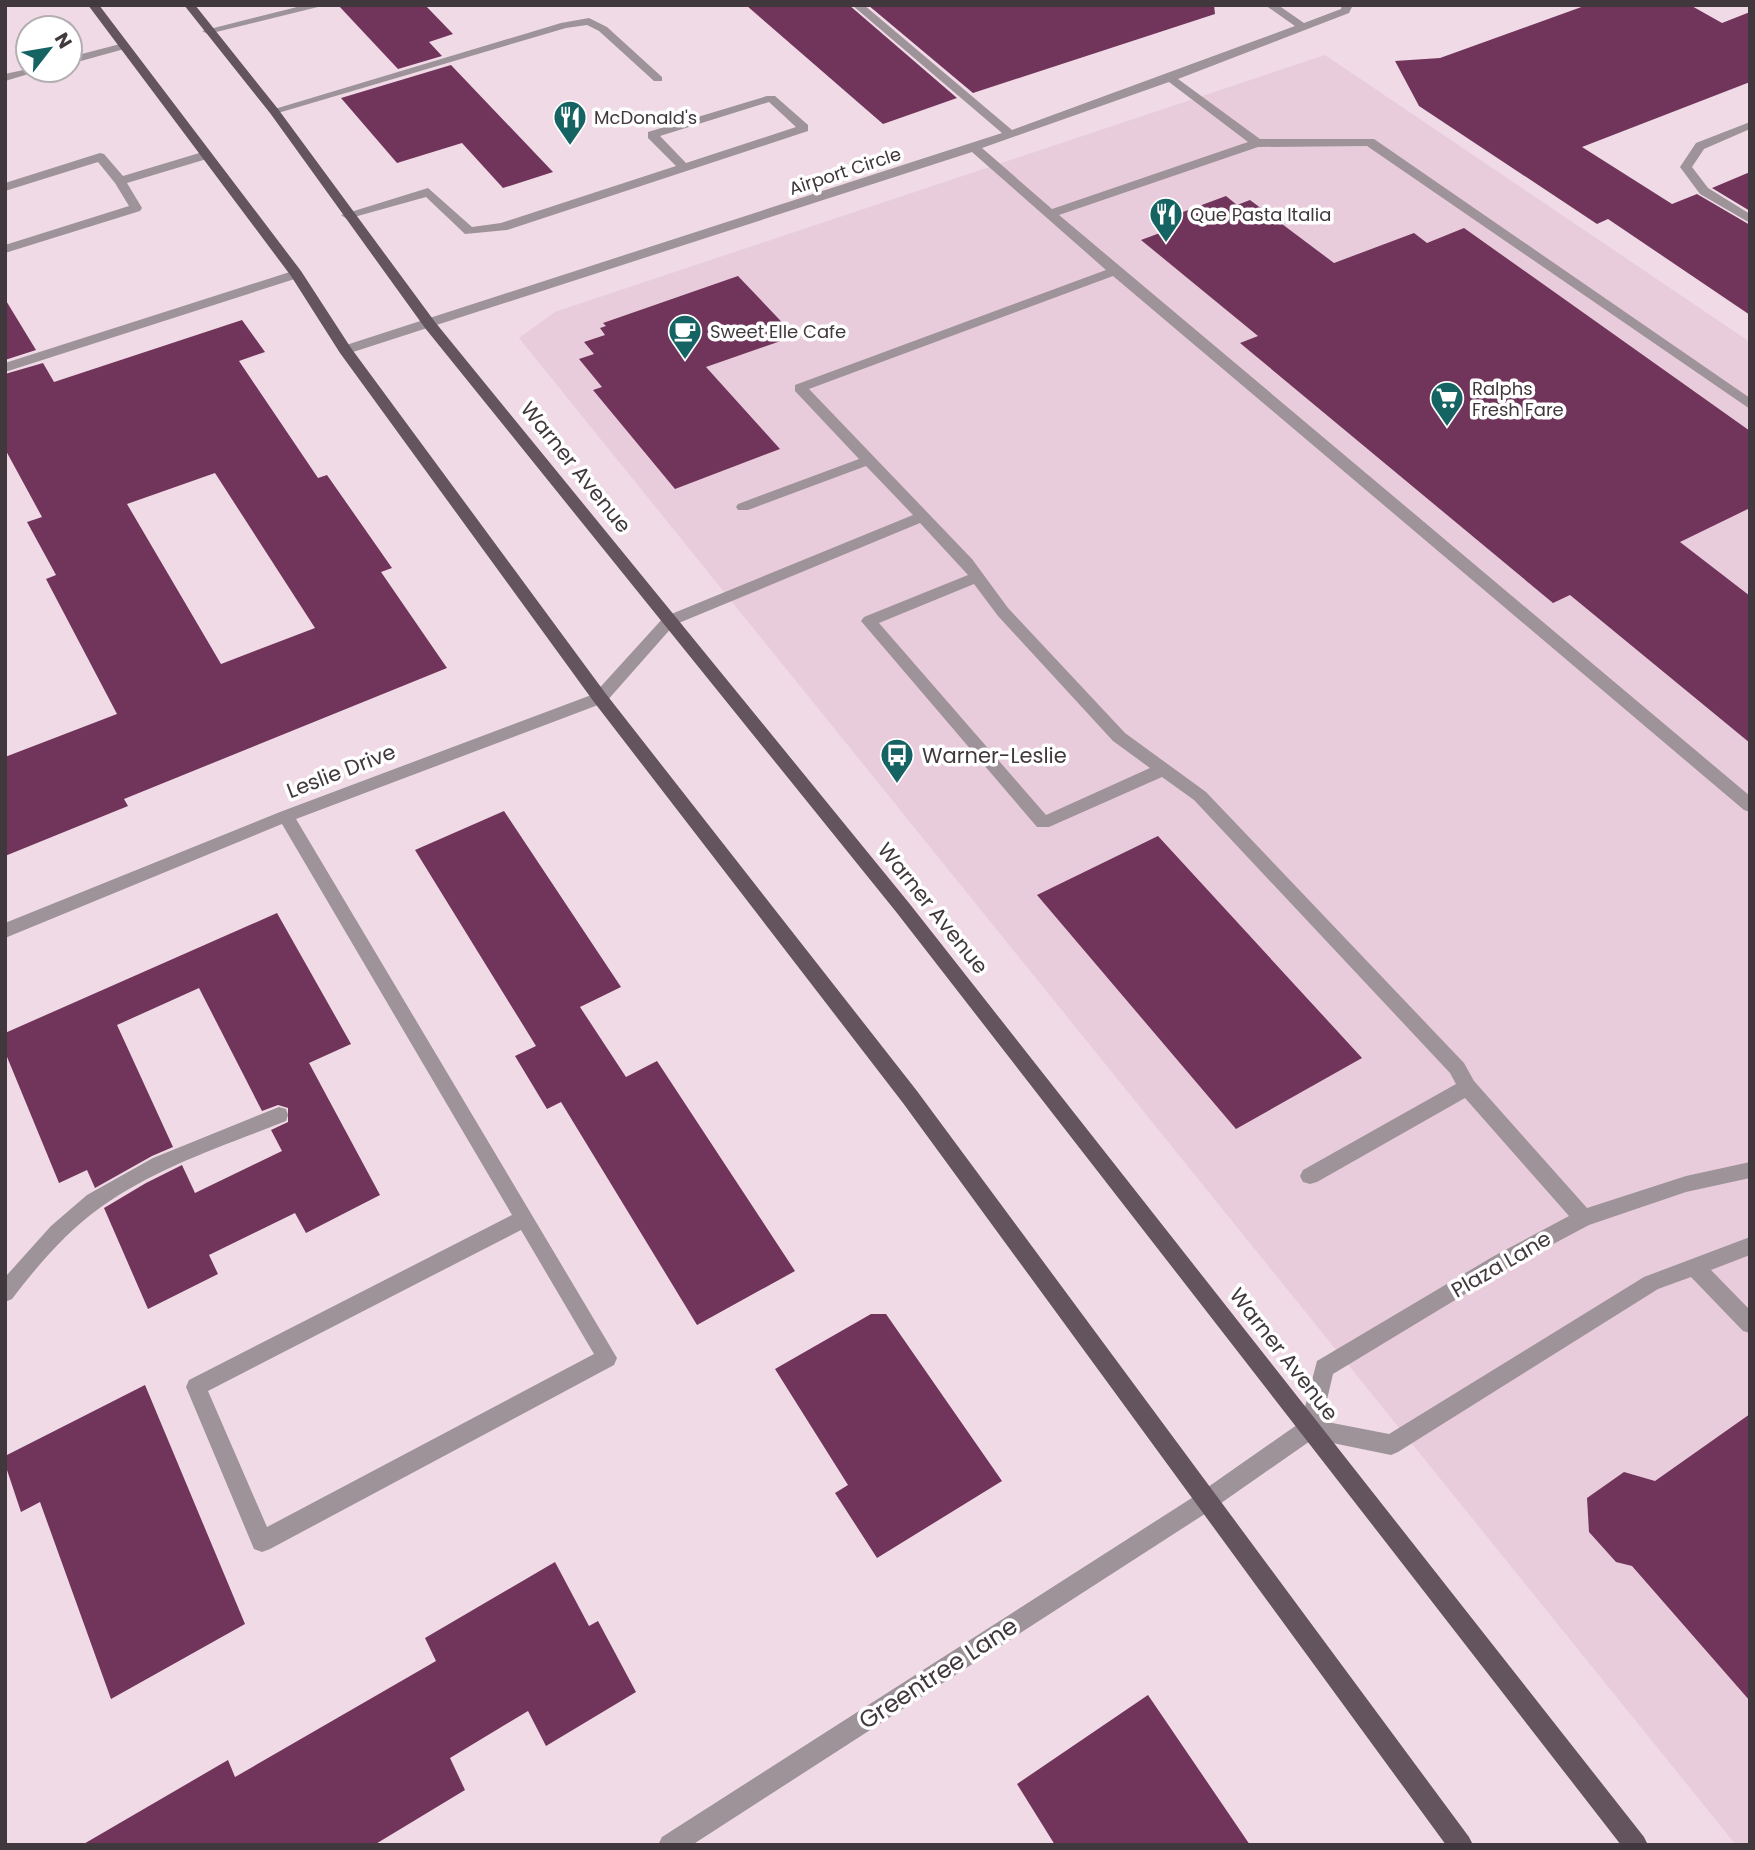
<svg xmlns="http://www.w3.org/2000/svg" width="1755" height="1850" font-family="Poppins,sans-serif">
<style>
.built{fill:#e9ccdc}
.building{fill:#71355b;fill-rule:evenodd}
.lines{fill:none;stroke-linecap:round;stroke-linejoin:round}
.minor{fill:#9d9398;fill-rule:evenodd}
.major{fill:#64545d;fill-rule:evenodd}
.labels{text-anchor:middle;dominant-baseline:central;stroke-width:7;stroke-linejoin:round;paint-order:stroke}
.far-poi-label{font-size:18px;fill:#41383d;stroke:#fff;text-anchor:start}
.far-street-label{font-size:18px;fill:#41383d;stroke:#fff}
.street-label{font-size:21px;fill:#41383d;stroke:#fff}
.poi-label{font-size:21px;fill:#41383d;stroke:#fff;text-anchor:start}
.near-street-label{font-size:24px;fill:#41383d;stroke:#fff}
</style>
<rect width="100%" height="100%" fill="#f0dae6"/>
<path class="built" d="M1325,55l425,287v1503h-14l-1217,-1507 36,-26z"/>
<path class="building" d="M338,5h87l28,29 -24,8 13,14 -44,13z
M746,5h103l108,93 -74,26z
M868,5h346l1,9 -242,79z
M1587,5h103l32,18 28,-11v70l-168,65 90,57 25,-10 53,31v90l-142,-96 -11,5 -178,-118 -24,-45 45,-3z
M451,65l102,107 -50,16 -41,-45 -65,20 -56,-65z
M1750,172v39l-38,-23z
M1226,196l11,9 13,-5 84,63 80,-30 13,10 37,-15 286,203v77l-70,34 70,54v147l-180,-148 -17,8 -313,-260 18,-7 -117,-96 35,-13 -12,-8z
M738,276l57,60 -89,31 74,82 -105,40 -82,-99 9,-3 -23,-28 15,-5 -10,-12 21,-7 -5,-7 6,-2 -3,-3z
M5,299l31,51 -31,10z
M242,320l23,32 -26,9 79,117 9,-3 65,93 -11,4 66,96 -323,131 4,7 -123,50v-99l112,-43 -71,-135 10,-4 -29,-53 15,-5 -37,-68v-75l38,-11 11,19zM215,473l100,155 -94,36 -94,-160z
M504,811l117,176 -41,20 46,70 31,-16 138,210 -98,54 -136,-223 -14,7 -32,-53 21,-10 -121,-196z
M1158,836l204,222 -126,71 -199,-234z
M277,913l74,131 -42,19 71,132 -74,38 -11,-20 -86,42 9,19 -70,35 -44,-101 42,-25 36,-18 13,28 87,-42 -11,-21 17,-8v-14l-10,-3 -16,6 -63,-123 -82,37 56,122 -21,9 -57,32 -8,-18 -28,13 -54,-131v-19z
M871,1314h15l116,167 -125,77 -42,-65 13,-8 -73,-116z
M145,1385l100,239 -134,75 -71,-197 -19,10 -16,-48v-8z
M1750,1414v287l-118,-135 -16,-4 -27,-30 -2,-34 37,-26 31,9z
M555,1562l34,64 9,-5 38,71 -90,54 -18,-35 -78,47 15,32 -91,55h-292l146,-85 7,17 201,-116 -11,-23z
M1148,1695l102,150h-195l-38,-61z"/>
<g class="lines">
<path class="minor" d="M305,5l17,1 -114,28 -6,-3z
M852,5h12l148,125 283,-104 -30,-21h13l26,18 37,-14 1,-4h11l-4,8 -171,66 82,60h114l376,259v11l-383,-263 -109,1 -199,68 691,581v16l-6,-2 -631,-534 -304,113 163,170 36,49 117,125 81,59 258,271 10,18 113,127 99,-32 64,-14v16l-64,14 -97,33 -81,43 -175,106 -11,47 67,13 255,-157 106,-40v18l-39,15 39,40v23l-7,-2 -52,-54 -33,12 -260,163 -7,3 -78,-16 -99,69 -522,337h-34l4,-8 536,-343 103,-72 16,-61 177,-105 75,-40 -104,-118 -148,84 -7,2 -7,-2 -3,-6 3,-6 153,-86 -6,-11 -256,-273 -32,-23 -113,50h-12l-176,-206 3,-4 104,-42 -48,-52 -246,102 -68,77 -310,117 321,539 -3,7 -344,184 -8,3 -8,-3 -68,-162 3,-7 323,-165 -230,-391 -277,114v-15l275,-111 314,-118 70,-77 249,-102 -47,-49 -118,44h-10l-2,-3 2,-3 121,-45 -64,-68v-6l311,-115 -134,-118 -622,201 -5,1 -7,-4 2,-3 662,-214zM1169,82l79,60 -196,67 -70,-61zM974,584l24,32 115,125 37,27 -104,47 -167,-192zM521,1230l73,124 -327,173 -59,-136z
M589,18l18,9 55,50v4h-8l-55,-50 -12,-6 -21,3 -288,85 -10,-2 293,-88z
M124,43l4,1v4l-58,16v-7z
M28,69l14,1 -37,11v-7z
M767,96h8l33,29v6l-301,99 -42,4 -39,-37 -79,22 -6,-4 87,-27 44,39 29,-4 175,-57 -28,-28v-6zM769,102l27,25 -110,36 -26,-27z
M1750,122v7l-46,20 -12,18 16,21 42,26v9l-50,-29 -20,-27 16,-24z
M206,151l4,1v6l-83,25 15,25 -2,3 -135,42v-8l124,-39 -14,-23 -17,-21 -93,29v-8l95,-30 4,1 19,22z
M296,270l6,4 -1,3 -296,95v-9z
M279,1107l7,2 2,6 -2,6c-63,25 -129,46 -185,86 -35,25 -63,58 -89,92l-7,3 2,-27 44,-49 36,-31 66,-37z"/>
<path class="major" d="M88,5h11l202,266 50,77 255,346 311,397 552,746 4,8h-27l-543,-742 -309,-401 -254,-349 -49,-77z
M184,5h11l83,104 157,213 474,581 735,934 4,8h-27l-724,-932 -472,-585 -155,-215z"/>
</g>
<defs>
<symbol id="restaurant-pin" viewBox="-11 -11 22 30"><path d="M0 17L-7.5 6A9.5 9.5 0 1 1 7.5 6Z" fill="#156463" stroke="#fff"/><path d="M-5-6h1v4h1v-4h1v4h1v-4h1v5L-1.5 .5V6h-2V.5L-5-1ZM5-6V6H3V1.5H1.5Q1.5-4 5-6Z" fill="#fff"/></symbol>
<symbol id="cafe-pin" viewBox="-11 -11 22 30"><path d="M0 17L-7.5 6A9.5 9.5 0 1 1 7.5 6Z" fill="#156463" stroke="#fff"/><path d="M-5.5-4.5H6V0H3Q3 3.5 0 3.5H-2.5Q-5.5 3.5-5.5 0ZM3-3.2v2h1.7v-2ZM-6 4.5H4V6H-6Z" fill="#fff"/></symbol>
<symbol id="supermarket-pin" viewBox="-11 -11 22 30"><path d="M0 17L-7.5 6A9.5 9.5 0 1 1 7.5 6Z" fill="#156463" stroke="#fff"/><path d="M-6-5.5h2.5l.6 2H6L4.5 2H-2.5L-4.4-4H-6ZM-1.5 3.2a1.3 1.3 0 1 0 .1 0ZM3 3.2a1.3 1.3 0 1 0 .1 0Z" fill="#fff"/></symbol>
<symbol id="bus-pin" viewBox="-11 -11 22 30"><path d="M0 17L-7.5 6A9.5 9.5 0 1 1 7.5 6Z" fill="#156463" stroke="#fff"/><path d="M-5-6H5V4H4V6H2V4H-2V6H-4V4H-5ZM-3.5-4V0h7V-4ZM-3.5 1.2v1.5H-2V1.2ZM2 1.2v1.5H3.5V1.2Z" fill="#fff"/></symbol>
</defs>
<g fill-rule="evenodd">
<use href="#restaurant-pin" x="551" y="98" width="38" height="52"/>
<use href="#restaurant-pin" x="1147" y="195" width="38" height="52"/>
<use href="#cafe-pin" x="666" y="312" width="38" height="52"/>
<use href="#supermarket-pin" x="1428" y="379" width="38" height="52"/>
<use href="#bus-pin" x="878" y="736" width="38" height="52"/>
</g>
<g class="labels">
<g class="far-poi-label">
<text x="594" y="117">McDonald's</text>
<text x="1190" y="214">Que Pasta Italia</text>
<text x="710" y="331">Sweet Elle Cafe</text>
<text x="1472" y="388">Ralphs<tspan x="1472" dy="21">Fresh Fare</tspan></text>
</g>
<g class="far-street-label">
<text transform="translate(845 171) rotate(-18)">Airport Circle</text>
</g>
<g class="street-label">
<text transform="translate(576 467) rotate(51)">Warner Avenue</text>
<text transform="translate(341 771) rotate(-21)">Leslie Drive</text>
<text transform="translate(933 908) rotate(51)">Warner Avenue</text>
<text transform="translate(1501 1264) rotate(-30)">Plaza Lane</text>
<text transform="translate(1284 1354) rotate(52)">Warner Avenue</text>
</g>
<g class="poi-label">
<text x="922" y="755">Warner-Leslie</text>
</g>
<g class="near-street-label">
<text transform="translate(938 1673) rotate(-33)">Greentree Lane</text>
</g>
</g>
<rect width="1755" height="1850" fill="none" stroke="#41383d" stroke-width="14"/>
<g transform="translate(49 49) rotate(59)"><circle r="33" fill="#ffffff" stroke="#b3afb1" stroke-width="2"/>
<path d="M0-5L12 26L0 18L-12 26Z" fill="#156463"/>
<text y="-10" font-size="19" font-weight="bold" text-anchor="middle" fill="#41383d">N</text>
</g>
</svg>
